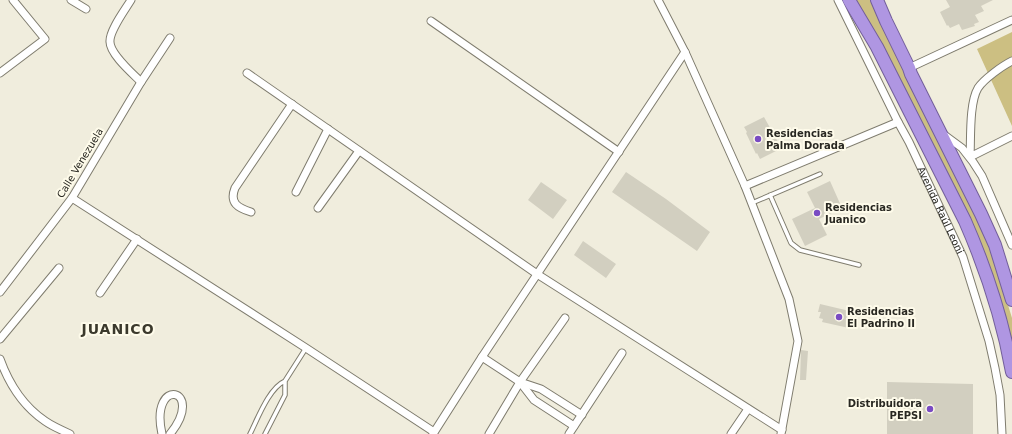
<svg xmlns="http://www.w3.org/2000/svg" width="1012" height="434" font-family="'DejaVu Sans',sans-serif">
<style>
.green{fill:#ccbf82}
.building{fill:#d2cfc0}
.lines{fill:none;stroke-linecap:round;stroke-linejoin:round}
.service-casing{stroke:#7f7c6e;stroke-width:5.5}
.minor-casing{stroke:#7f7c6e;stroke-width:9}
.trunk-casing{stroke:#735f9a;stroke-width:14}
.service{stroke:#fff;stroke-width:3.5}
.minor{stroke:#fff;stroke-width:7}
.trunk{stroke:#af96e2;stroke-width:12}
.poi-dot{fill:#794bc3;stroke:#fefbea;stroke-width:1.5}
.labels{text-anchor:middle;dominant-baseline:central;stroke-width:4;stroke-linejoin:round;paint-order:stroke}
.poi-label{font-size:10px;font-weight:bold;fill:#292822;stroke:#fefbea;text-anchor:start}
.street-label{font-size:10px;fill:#292822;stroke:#fefbea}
.district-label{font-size:14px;font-weight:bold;letter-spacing:1px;fill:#3b392c;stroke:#fefbea}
</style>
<rect width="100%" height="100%" fill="#f0eddd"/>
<path class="green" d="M856,0h15l88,178 32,72 21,68v34l-43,-135 -67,-132 -27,-52z
M1012,32v94l-35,-77z"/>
<path class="building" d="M946,0h47l-12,6 3,5 -9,4 4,7 -5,2 1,2 -13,4 -3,-6 -9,4 -2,-3 -1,1 -7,-14 10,-5z
M764,117l14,25 -1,1 3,6 -20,10 -3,-6 -1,1 -10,-21 1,-1 -3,-5z
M626,172l40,27 44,33 -13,19 -85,-59z
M830,181l12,27 -23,11 8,16 -22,11 -13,-27 23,-11 -8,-16z
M541,182l26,18 -14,19 -25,-19z
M583,241l33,23 -10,14 -32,-23z
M820,304l38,9 -2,7h-2l-1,6 -4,-1v3l-27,-6 1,-3 -4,-1 2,-6h-3z
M801,350l7,1 -2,29h-6z
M887,382l86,2v50h-86z"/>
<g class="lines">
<defs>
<path id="service" d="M770,195l21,48 9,7 59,15
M752,203l68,-29
M250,434c8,-16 19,-46 35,-53
M265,434l20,-39v-14l21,-33"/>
<g id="minor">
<path d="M71,0l15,9"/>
<path d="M131,0c-6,10 -22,31 -21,42 0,12 22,31 31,40"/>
<path d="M658,0l27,52 60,134 44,113 9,42 -17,93"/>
<path id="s1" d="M838,0l60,122 11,20 54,115 26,84 6,27 5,27 2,39"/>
<path d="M431,21l188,131"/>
<path d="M1012,61c-10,5 -28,18 -34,27 -9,15 -7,51 -8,69l42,-21"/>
<path d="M909,68l103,-48"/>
<path d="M0,73l45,-34 -32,-39"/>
<path d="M247,73l290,201 245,156"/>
<path d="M943,134l19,14 11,14 9,14 30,69"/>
<path d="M745,186l153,-64"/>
<path d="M296,192l32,-63"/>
<path d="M72,198l234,150 128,84"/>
<path d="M318,208l41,-57"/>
<path d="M251,212c-13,-4 -22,-9 -16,-24l57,-84"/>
<path d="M0,292l72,-94 69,-116 29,-44"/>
<path d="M100,293l37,-54"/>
<path d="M0,339l59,-71"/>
<path d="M482,357l38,25 21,7 41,26"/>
<path d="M0,359c9,25 23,47 45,62 7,5 16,9 25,13"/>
<path d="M520,382l14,18 40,26"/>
<path d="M162,434c-13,-59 45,-46 8,0"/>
<path d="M433,434l49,-77 203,-305"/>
<path d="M489,434l31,-52 45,-64"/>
<path d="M569,434l53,-81"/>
<path d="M731,434l17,-25"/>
</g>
<path id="trunk" d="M849,0l28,47 88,174c21,48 38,100 47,151
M877,0l9,21 23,47 2,6 70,140 14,31 17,55"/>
</defs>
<use href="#service" class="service-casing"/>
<use href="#minor" class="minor-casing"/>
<use href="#trunk" class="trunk-casing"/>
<use href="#service" class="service"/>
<use href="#minor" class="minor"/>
<use href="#trunk" class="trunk"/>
</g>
<g class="poi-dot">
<circle cx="758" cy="139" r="4"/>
<circle cx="817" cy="213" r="4"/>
<circle cx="839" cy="317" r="4"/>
<circle cx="930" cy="409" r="4"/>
</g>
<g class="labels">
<g class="poi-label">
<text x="766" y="133">Residencias<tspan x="766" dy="12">Palma Dorada</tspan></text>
<text x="825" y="207">Residencias<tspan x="825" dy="12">Juanico</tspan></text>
<text x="847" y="311">Residencias<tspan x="847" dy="12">El Padrino II</tspan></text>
<text x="922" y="403" text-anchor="end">Distribuidora<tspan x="922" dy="12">PEPSI</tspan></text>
</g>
<g class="street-label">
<text transform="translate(80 163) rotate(-59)">Calle Venezuela</text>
<text stroke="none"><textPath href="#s1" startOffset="234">Avenida Raúl Leoni</textPath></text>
</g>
<g class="district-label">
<text x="118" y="329">JUANICO</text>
</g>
</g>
</svg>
